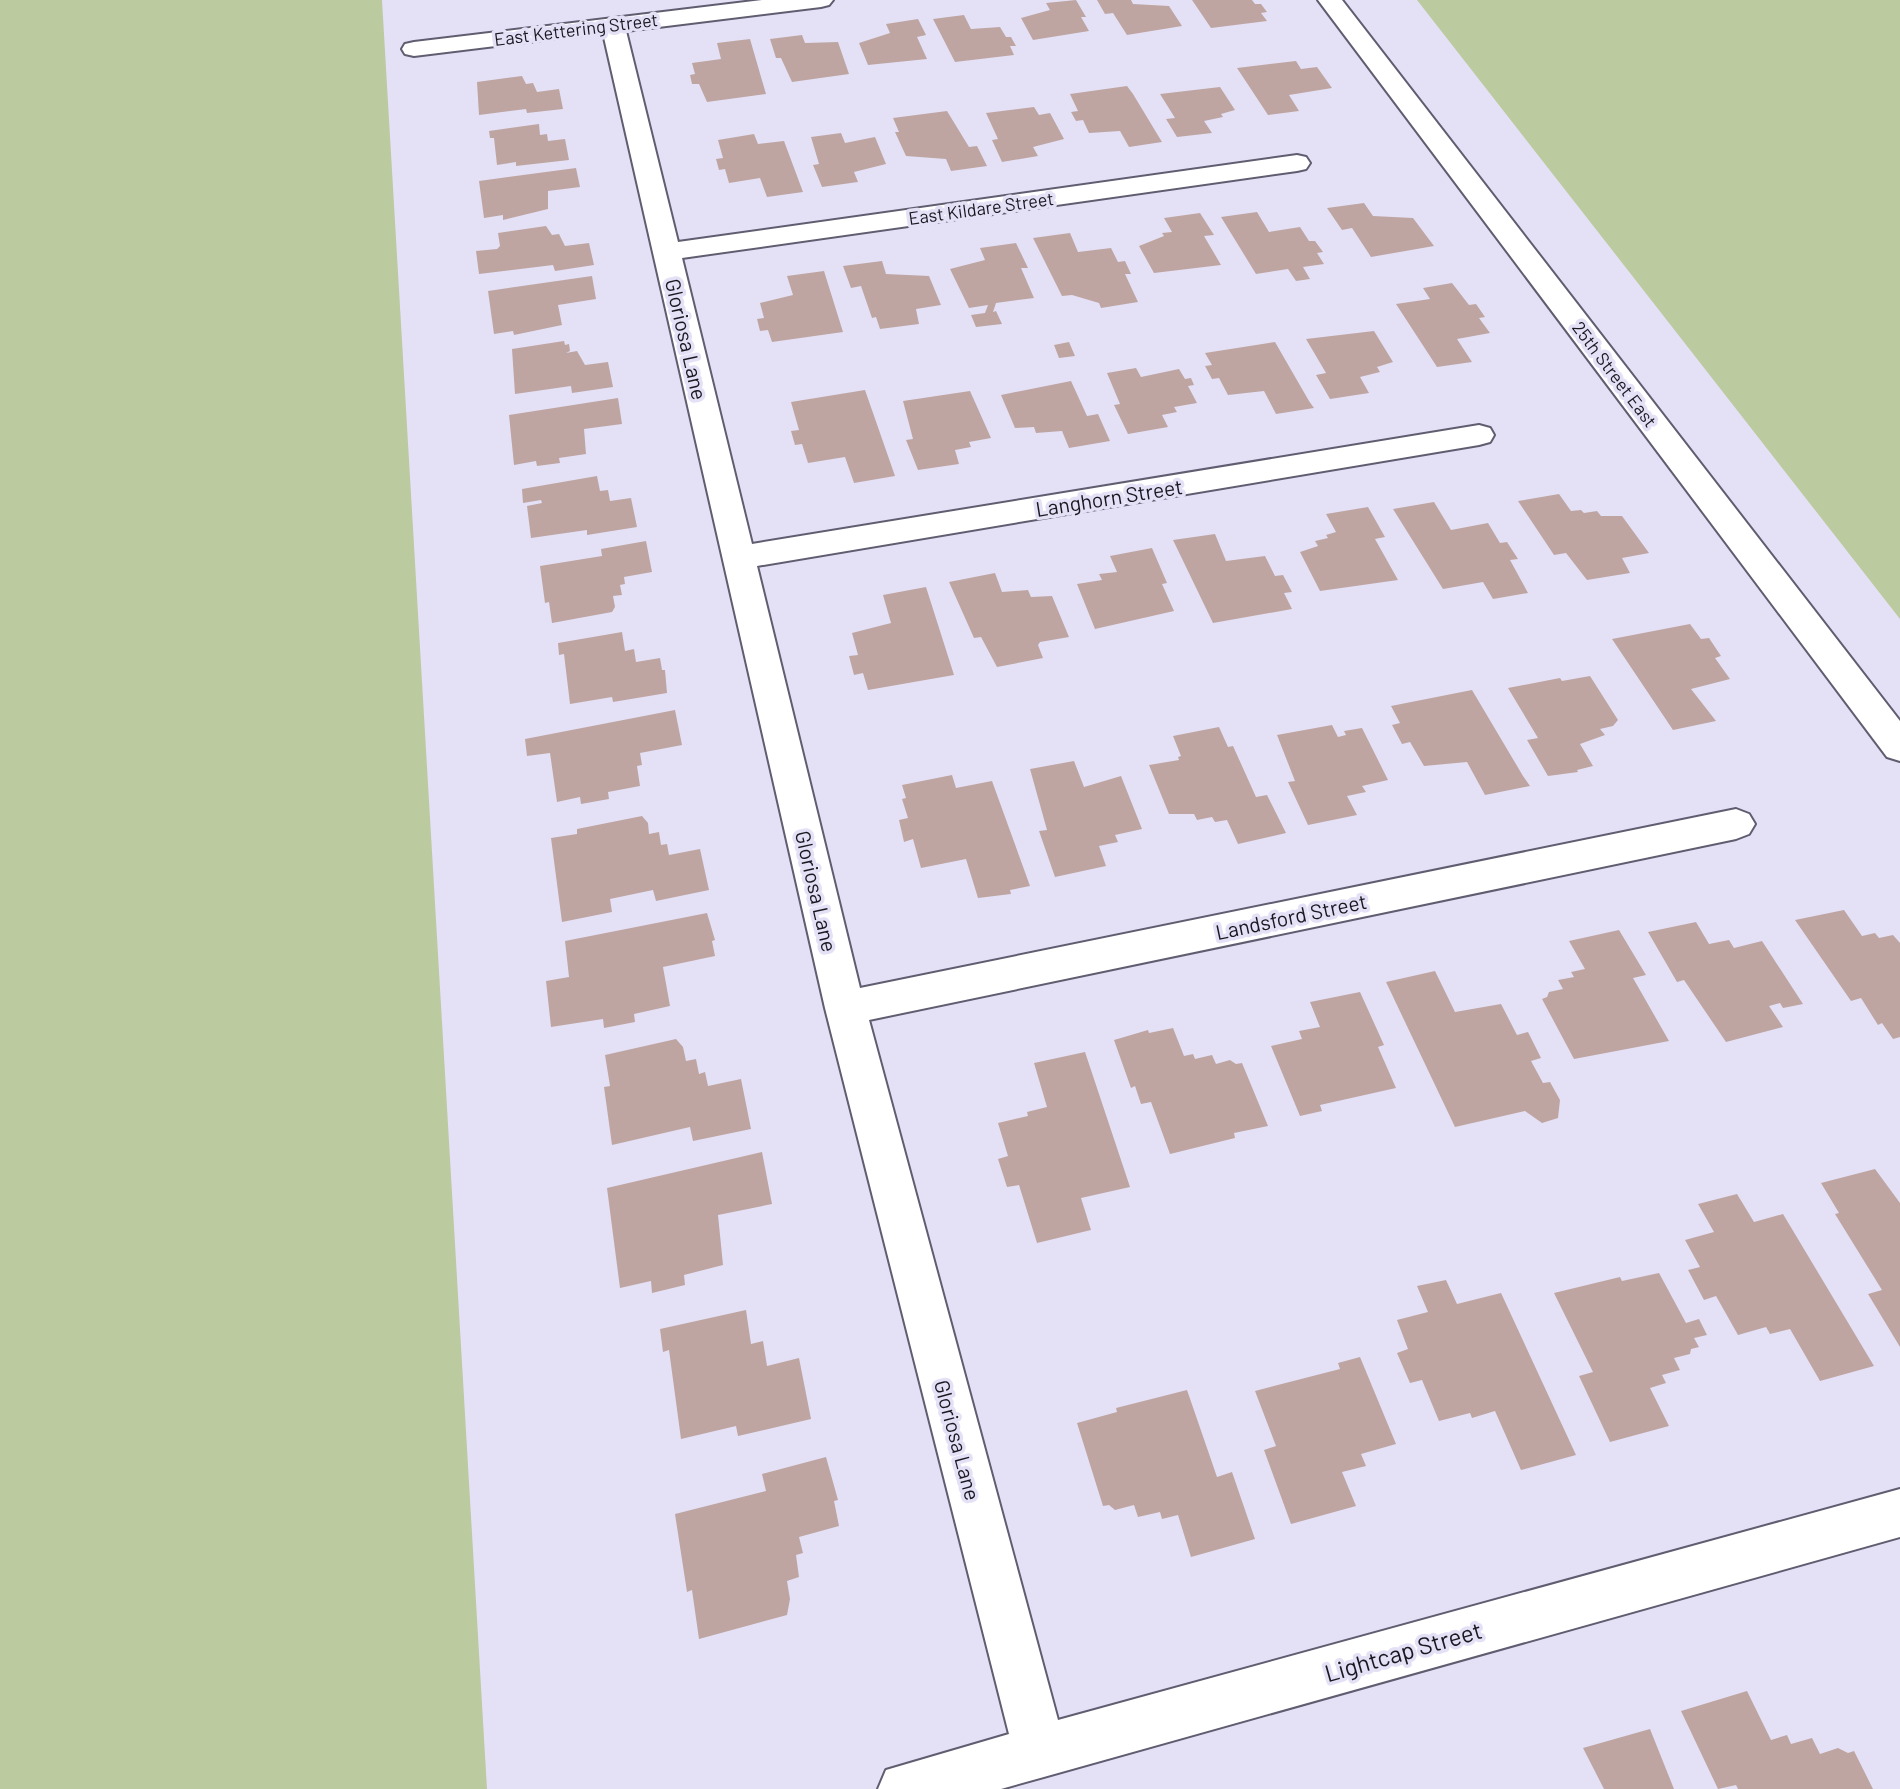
<svg xmlns="http://www.w3.org/2000/svg" width="1900" height="1789" font-family="Barlow,sans-serif">
<style>
.green{fill:#bccaa0}
.building{fill:#bea5a1}
.lines{fill:none;stroke-linecap:round;stroke-linejoin:round}
.minor-casing{stroke:#605d70;stroke-width:4}
.minor{fill:#fff;fill-rule:evenodd}
.labels{text-anchor:middle;dominant-baseline:central;stroke-width:7;stroke-linejoin:round;paint-order:stroke}
.far-street-label{font-size:18px;fill:#191820;stroke:#e4e1f7}
.street-label{font-size:21px;fill:#191820;stroke:#e4e1f7}
.near-street-label{font-size:24px;fill:#191820;stroke:#e4e1f7}
</style>
<rect width="100%" height="100%" fill="#e4e1f7"/>
<path class="green" d="M0,0h382l105,1789h-487z
M1417,0h483v619z"/>
<path class="building" d="M1076,0l10,17h-5l8,14 -56,9 -12,-22 29,-8 -4,-7z
M1097,0h34l2,4 36,2 13,20 -55,9 -14,-22 -8,1z
M1192,0h60l3,4h6l6,8 -6,1 6,8 -56,7z
M964,15l7,14 29,-2 6,10h5l5,9h-6l4,9 -59,7 -22,-43z
M918,19l8,16 -9,2 10,22 -59,6 -9,-22 31,-10 -4,-9z
M802,35l3,8 33,-1 11,32 -57,8 -11,-24h-5l-6,-19z
M750,39l16,55 -59,8 -8,-18h-7l-2,-9 5,-1 -3,-11 29,-4 -4,-16z
M1296,61l5,8 16,-2 15,21 -43,7 10,16 -31,4 -31,-47z
M522,76l4,8 7,-1 4,9 22,-3 4,20 -36,4 -1,-4 -47,6 -2,-33z
M1127,86l6,8 29,48 -33,5 -9,-16 -31,2 -6,-13 -7,1 -5,-9 7,-1 -8,-17z
M1220,87l15,23 -14,4 2,3 -19,4 8,12 -35,4 -11,-18 9,-1 -15,-24z
M1034,107l5,8 11,-2 14,26 -31,8 5,9 -36,6 -10,-22 6,-1 -12,-26z
M947,111l22,36 8,-1 10,20 -36,5 -5,-12 -40,-3 -11,-24h4l-6,-14z
M539,124l1,11 7,-1 1,7 17,-2 4,21 -53,6v-4l-19,3 -3,-27h-4l-1,-7z
M841,133l4,10 30,-6 11,27 -32,8 4,10 -36,5 -9,-22 6,-1 -8,-27z
M754,134l4,10 26,-3 19,51 -36,5 -7,-19 -31,5 -4,-14 -6,1 -3,-11 7,-1 -5,-18z
M576,168l4,19 -32,4v18l-45,11v-5l-19,3 -5,-37z
M1364,203l9,13 40,2 21,28 -63,11 -19,-29 -10,2 -15,-22z
M1257,212l12,20 31,-5 9,14h6l8,11 -6,1 7,11 -21,3 7,12 -14,2 -8,-12 -32,5 -35,-57z
M1200,213l14,22 -10,1 17,29 -67,8 -15,-27 25,-10 -2,-3 10,-1 -8,-14z
M546,226l6,9 7,-1 6,12 24,-3 5,22 -39,6 -2,-6 -74,9 -3,-23 21,-2 3,-3 -2,-13z
M1070,233l8,19 33,-4 7,14 7,-1 6,13h-6l13,28 -37,6 -2,-5 -27,-8 -10,1 -29,-58z
M1016,243l12,25h-7l13,30 -38,5 -3,9 3,-1 6,13 -26,3 -5,-12 14,-2 3,-8 -19,3 -19,-39 35,-9 -5,-12z
M882,261l4,13 43,2 12,29 -25,4 3,15 -39,5 -4,-12 -4,1 -11,-32 -10,2 -8,-22z
M824,271l19,61 -71,10 -4,-12 -8,1 -3,-12 7,-1 -4,-15 33,-8 -6,-19z
M592,276l4,23 -38,6 4,20 -48,10 -1,-4 -19,3 -6,-43z
M1452,283l17,22 7,-1 9,13 -6,1 11,15 -33,6 15,23 -35,5 -41,-63 34,-5 -7,-11z
M1374,331l19,31 -16,5 3,5 -20,5 9,16 -39,6 -14,-24 10,-2 -20,-34z
M564,341l1,4 4,-1 1,7 -4,2 11,-2 8,14 23,-3 5,25 -41,6 -1,-7 -56,8 -3,-45z
M1069,342l6,14 -16,2 -5,-13z
M1275,342l34,59 5,7 -38,6 -12,-23 -36,4 -9,-17 -7,1 -7,-13 7,-1 -7,-12z
M1136,368l5,9 38,-8 6,10 6,-1 3,7 -6,1 9,17 -23,4 3,5 -15,3 6,12 -40,7 -14,-29 6,-1 -13,-31z
M1071,381l16,35 11,-2 12,27 -41,7 -7,-17 -26,2 -2,-6 -19,1 -14,-33z
M865,390l30,86 -41,7 -9,-26 -37,6 -6,-19 -7,1 -4,-14 8,-1 -8,-28z
M970,391l21,47 -22,4 2,5 -16,3 4,14 -41,6 -12,-30 7,-1 -10,-38z
M618,398l4,26 -38,5 2,25 -27,4 1,5 -23,3 -1,-5 -22,4 -5,-50z
M597,476l3,15 8,-1 2,11 21,-3 6,29 -50,8v-5l-56,8 -4,-32 15,-3 -1,-3 -18,3 -1,-14z
M1559,494l12,17 10,-1 3,3 13,-2 4,5h21l27,37 -27,5 8,15 -43,7 -21,-27 -12,2 -36,-54z
M1434,502l17,28 37,-7 12,20 7,-1 11,17 -8,1 18,33 -35,6 -10,-17 -40,7 -50,-80z
M1368,507l17,30 -10,2 23,41 -78,11 -20,-39 18,-6 -3,-5 13,-3 -2,-3 10,-3 -10,-18z
M1215,534l11,27 39,-5 10,20 8,-1 9,17 -8,1 8,16 -79,14 -40,-83z
M646,541l6,31 -28,5 1,7 -5,1 2,10 -9,1 2,11 -3,5 -60,11 -3,-21 -4,1 -5,-37 62,-10 -1,-7z
M1152,548l15,35 -5,1 12,27 -79,18 -18,-45 25,-4 -3,-6 18,-2 -7,-16z
M995,573l7,19 26,-2 3,7 21,-1 17,41 -29,5 -2,3 5,13 -46,9 -16,-30 -7,1 -25,-56z
M926,587l28,88 -86,15 -5,-17 -9,2 -5,-19 9,-1 -6,-22 39,-10 -8,-28z
M1690,624l11,15 8,-1 12,18 -6,2 15,21 -39,10 25,32 -43,9 -61,-91z
M622,632l3,19 9,-2 2,13 24,-4 2,12h3l2,23 -54,9 -1,-5 -42,7 -6,-50 -5,1 -1,-12z
M1590,676l28,44 -5,6 -13,3 5,6 -25,9 13,22 -16,4 1,2 -30,4 -21,-36 11,-2 -30,-50 52,-10 2,3z
M1472,690l51,86 7,10 -45,9 -18,-33 -43,4 -14,-24 -8,2 -10,-19 8,-2 -9,-17z
M675,710l7,35 -42,8 2,12 -5,1 3,20 -32,6 1,7 -28,5 -1,-7 -23,5 -7,-49 -23,3 -2,-17z
M1332,725l6,12 8,-2 -2,-4 18,-3 26,52 -26,6 4,6 -19,4 10,19 -49,10 -20,-43 7,-1 -18,-46z
M1219,727l9,20 5,-1 23,51 11,-2 19,38 -48,11 -11,-24 -12,2 -3,-5 -15,3 -3,-6h-25l-20,-49 30,-5 -1,-3 3,-1 -8,-20z
M1074,761l10,26 37,-11 21,53 -27,6 3,7 -19,4 7,20 -51,11 -16,-46 8,-1 -17,-61z
M952,775l4,13 36,-7 38,105 -20,4 1,4 -33,4 -12,-39 -45,9 -8,-29 -9,3 -5,-22 9,-2 -6,-19 4,-1 -4,-13z
M642,816l6,7 1,11 10,-2 2,13 6,-1 2,11 31,-6 9,41 -53,11 -3,-11 -43,9 2,13 -50,10 -11,-84 26,-4v-5z
M1844,910l18,26 13,-3 4,5 14,-3 7,8v94l-7,2 -11,-16 -4,2 -17,-27 -10,3 -56,-81z
M707,913l8,27 -3,1 3,15 -52,11 7,39 -36,8 1,8 -31,6 -1,-9 -52,8 -5,-46 23,-4 -4,-36z
M1696,922l13,22 20,-4 5,8 28,-7 41,63 -20,4 -3,-5 -11,3 14,21 -57,15 -42,-62 -7,2 -29,-50z
M1619,930l27,45 -13,3 36,63 -95,18 -32,-60 5,-2 2,-5 14,-3 -5,-9 16,-3 -3,-5 14,-3 -16,-28z
M1435,971l20,41 46,-8 16,31 11,-3 13,26 -10,3 12,22 7,-1 10,18 -2,18 -16,5 -17,-12 -70,16 -69,-145z
M1360,992l24,53 -6,2 18,41 -76,17 2,6 -22,5 -29,-70 31,-7 -3,-8 21,-4 -10,-25z
M1173,1028l11,28 9,-2 2,5 17,-4 4,9 14,-4 6,4 6,-1 26,63 -34,7 1,5 -65,16 -19,-52 -10,2 -6,-18 -4,2 -17,-48 34,-10 1,3z
M676,1039l7,8 3,14 10,-2 3,15 6,-2 3,14 33,-7 10,50 -58,12 -3,-14 -78,18 -8,-58 6,-1 -5,-31z
M1085,1052l45,135 -49,11 10,32 -54,13 -18,-58 -12,2 -9,-28 10,-3 -10,-33 30,-7 -1,-4 20,-5 -13,-44z
M762,1152l10,52 -54,11 5,50 -39,10 1,10 -33,8 -1,-12 -31,7 -13,-100z
M1875,1169l25,34v144l-32,-53 14,-4 -47,-76 4,-1 -18,-30z
M1737,1194l17,28 29,-8 91,152 -54,15 -30,-52 -20,5 -4,-7 -28,8 -22,-39 -12,4 -16,-30 12,-3 -15,-27 29,-8 -16,-28z
M1659,1273l27,50 13,-4 8,16 -13,3 5,9 -8,2 -1,5 -16,4 6,12 -18,5 4,8 -16,5 19,38 -59,16 -31,-66 14,-4 -39,-79 66,-16 2,4z
M1446,1280l11,24 44,-11 75,162 -55,15 -26,-59 -23,7 -2,-5 -31,8 -17,-41 -12,3 -13,-30 11,-4 -11,-29 31,-8 -11,-26z
M746,1310l5,34 12,-3 4,25 32,-8 12,61 -73,17 -2,-10 -55,13 -12,-89 -6,2 -3,-23z
M1360,1357l36,87 -35,10 5,12 -24,6 14,34 -65,18 -27,-74 12,-4 -21,-55 85,-22 -2,-6z
M1187,1390l30,87 15,-5 23,67 -64,18 -13,-42 -16,4 -2,-7 -22,5 -4,-12 -19,5 -6,-5 -6,1 -26,-83 40,-11 -1,-4z
M826,1457l12,43 -4,1 5,25 -40,11 4,16 -7,2 3,22 -12,4 3,18 -3,16 -88,24 -7,-49 -5,2 -12,-78 91,-23 -4,-17z
M1747,1691l24,49 16,-5 4,9 21,-6 8,16 18,-6 10,5 6,-2 19,38h-135l-2,-4 -18,4 -37,-78z
M1650,1729l24,60h-70l-21,-41z"/>
<g class="lines">
<defs>
<path id="minor" d="M762,0h71l-4,5 -8,2 -195,24 52,211 619,-87 9,2 4,6 -4,6 -9,2 -615,87 70,286 727,-119 11,3 4,7 -4,7 -11,3 -722,121 103,422 876,-179 13,5 6,10 -6,10 -13,5 -867,181 189,700 842,-231v48l-899,252h-123l8,-19 123,-36 -184,-726 -222,-975 -189,23 -9,-2 -3,-5 3,-5 9,-2z
M1318,0h24l558,721v40l-13,-4z"/>
</defs>
<use href="#minor" class="minor-casing"/>
<use href="#minor" class="minor"/>
</g>
<g class="labels">
<g class="far-street-label">
<text transform="translate(576 29) rotate(-7)">East Kettering Street</text>
<text transform="translate(981 208) rotate(-8)">East Kildare Street</text>
<text transform="translate(1615 374) rotate(53)">25th Street East</text>
</g>
<g class="street-label">
<text transform="translate(687 339) rotate(77)">Gloriosa Lane</text>
<text transform="translate(1109 497) rotate(-9)">Langhorn Street</text>
<text transform="translate(817 891) rotate(77)">Gloriosa Lane</text>
<text transform="translate(1291 916) rotate(-12)">Landsford Street</text>
<text transform="translate(958 1440) rotate(75)">Gloriosa Lane</text>
</g>
<g class="near-street-label">
<text transform="translate(1403 1651) rotate(-16)">Lightcap Street</text>
</g>
</g>
</svg>
